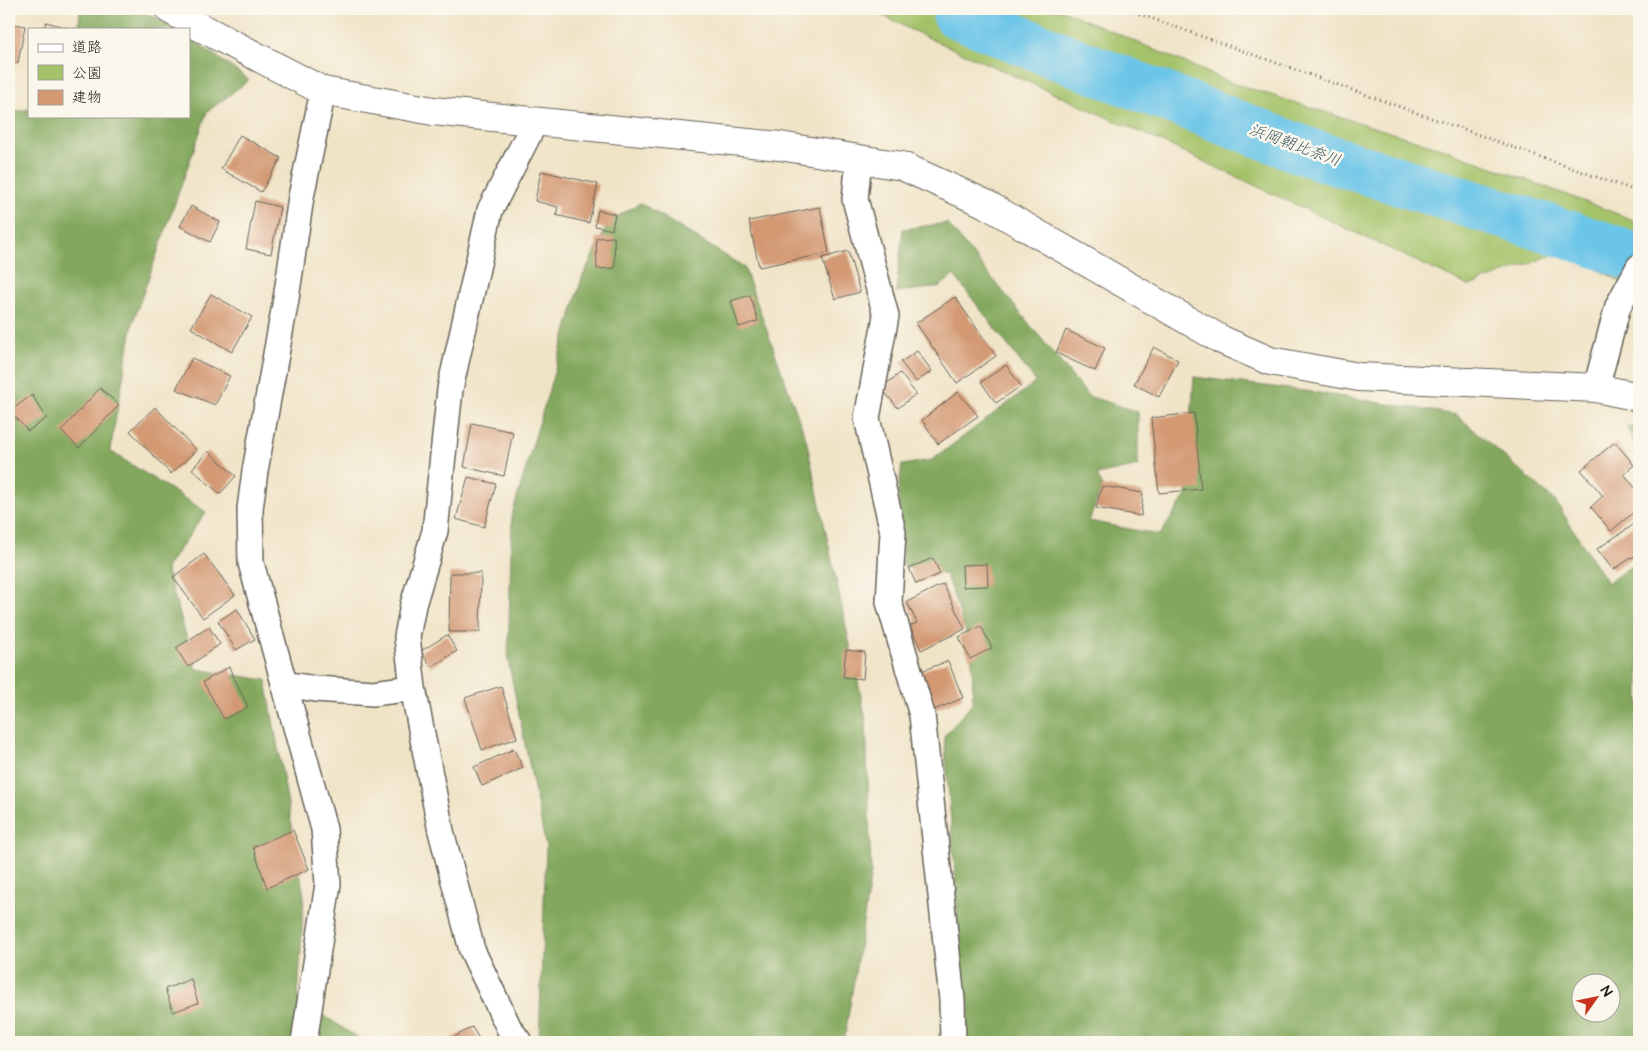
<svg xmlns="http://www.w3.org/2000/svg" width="1648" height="1051" font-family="'Architects Daughter','Klee One',sans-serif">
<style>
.green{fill:#a4c269;stroke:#606f42}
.forest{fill:#83a85d;stroke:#50623c;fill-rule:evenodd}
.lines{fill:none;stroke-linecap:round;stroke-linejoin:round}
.stream{stroke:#6bc5e8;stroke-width:8}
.river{stroke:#6bc5e8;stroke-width:49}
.building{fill:#d39973}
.minor-casing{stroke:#666258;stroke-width:28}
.tertiary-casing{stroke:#666258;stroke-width:30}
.path{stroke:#666258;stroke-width:3;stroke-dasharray:1 4;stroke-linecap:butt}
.minor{stroke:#fff;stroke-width:25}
.tertiary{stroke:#fff;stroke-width:28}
.labels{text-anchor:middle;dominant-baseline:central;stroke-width:5;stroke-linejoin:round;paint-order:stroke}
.water-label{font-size:16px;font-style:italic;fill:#385763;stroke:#fbf7ec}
</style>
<rect width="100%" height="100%" fill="#fbf7ec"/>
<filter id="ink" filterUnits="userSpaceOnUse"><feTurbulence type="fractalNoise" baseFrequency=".02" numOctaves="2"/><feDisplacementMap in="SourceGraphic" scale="10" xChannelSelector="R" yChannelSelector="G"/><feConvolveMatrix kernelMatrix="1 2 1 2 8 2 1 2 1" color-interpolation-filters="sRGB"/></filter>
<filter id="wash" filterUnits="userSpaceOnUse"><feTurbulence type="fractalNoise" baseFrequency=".0096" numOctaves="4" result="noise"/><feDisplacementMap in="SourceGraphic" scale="20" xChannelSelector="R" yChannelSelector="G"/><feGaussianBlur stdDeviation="1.12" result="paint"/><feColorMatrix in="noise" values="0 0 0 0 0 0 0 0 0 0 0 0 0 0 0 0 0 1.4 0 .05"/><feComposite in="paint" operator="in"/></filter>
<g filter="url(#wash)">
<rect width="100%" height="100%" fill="#f0e4c7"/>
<path class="green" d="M870,9h190l172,74 215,67 192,72v69l-76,-40 -94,35 -311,-146 -249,-111z"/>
<path class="forest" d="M80,9h59l38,20h-98z
M189,37l60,43 -42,32 -74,210 -23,129 96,61 -40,56 30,101 70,11 38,216 -6,102 64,43 -353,1v-929l20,-4v7h160z
M640,203l104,64 62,172 60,281 5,153 -27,169h-305l7,-195 -38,-187 4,-145 70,-237 27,-56z
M947,223l141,173 50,16v54l-41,9 5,11 -13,35 71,14 26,-40 8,-118 119,15 144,23 99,87 51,81 32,-22v481h-680l-2,-146 -13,-160 29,-33 -1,-43 -7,-31 -19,-54 -43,-10 -5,-73 4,-27 30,-5 104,-78 -82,-107 -15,12 -43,5 7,-63zM1580,984h30v30h-30z
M1627,426l12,1v30z"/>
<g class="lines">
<path class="stream" d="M951,9l6,5 8,-5"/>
<path class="river" d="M957,14l113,46 238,92 296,94 35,14"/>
</g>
<g id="blocks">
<path class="building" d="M46,22l22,6v1h-24z
M9,23l16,3 -7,37 -9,-1z
M240,135l41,23 -20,34 -40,-23z
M541,171l57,13 -9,39 -33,-8 2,-8 -23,-6z
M255,201l25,6 -9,47 -25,-5z
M191,206l29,16 -10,20 -30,-16z
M820,207l9,46 -70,14 -10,-46z
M598,210l17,4 -3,16 -17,-4z
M614,237l1,31 -18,1 -1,-31z
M848,251l12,41 -25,7 -13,-41z
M211,294l41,23 -20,35 -41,-24z
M750,295l8,26 -19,6 -8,-26z
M955,297l41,59 -39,27 -41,-60z
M1066,330l39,18 -10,23 -39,-18z
M1154,347l24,13 -19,37 -25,-13z
M917,351l15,20 -16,11 -15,-20z
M192,358l38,18 -15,29 -39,-16z
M1006,365l15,21 -25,17 -15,-21z
M900,373l16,21 -18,14 -17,-20z
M100,388l19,17 -40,43 -18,-17z
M958,392l20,24 -40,28 -16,-24z
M32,395l15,23 -19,13 -18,-20z
M155,407l41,43 -25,24 -41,-43z
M1194,413l7,76 -42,4 -8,-75z
M472,423l41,9 -9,44 -40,-9z
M1615,442l19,23 -10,9 15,19v15l-28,23 -20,-24 12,-11 -22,-26z
M208,451l28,25 -16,18 -28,-25z
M468,477l28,7 -12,43 -28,-8z
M1102,486l41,7 -2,23 -45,-8z
M1633,525l6,9v19l-26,17 -16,-21z
M204,554l31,41 -32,23 -30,-41z
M933,558l7,16 -24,10 -7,-16z
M987,564l1,22 -25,1 -1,-22z
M450,573h31l-1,59h-31z
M943,584l22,45 -44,21 -11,-24 7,-3 -10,-21z
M237,609l18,30 -19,11 -18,-29z
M981,626l11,22 -22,11 -11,-22z
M209,627l11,17 -32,23 -12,-19z
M447,635l10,16 -26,16 -10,-16z
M846,650l19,2 -2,27 -20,-2z
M948,661l15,37 -29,12 -15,-38z
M229,667l19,40 -24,12 -21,-37z
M501,686l16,52 -35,12 -17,-52z
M514,749l9,19 -41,18 -8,-19z
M293,830l16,39 -42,19 -14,-41z
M191,979l7,24 -25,9 -8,-23z
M472,1027l9,15h-36z"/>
</g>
</g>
<g filter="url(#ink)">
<use href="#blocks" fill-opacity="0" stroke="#666258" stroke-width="1"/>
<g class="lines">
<defs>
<path id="minor" d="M859,159l-4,40 31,117 -19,102 26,114 -4,70 33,113 30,285 1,42
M1596,388l22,-82 21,-39
M284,684l32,5 57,4 40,-5
M304,1042l24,-158 -4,-55 -73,-266 -1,-54 5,-38 31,-172 15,-102 22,-106
M519,1042l-10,-14 -37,-78 -31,-119 -28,-143 -6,-51 6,-32 22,-74 15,-142 40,-179 45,-88"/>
<path id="tertiary" d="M169,9l33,19 121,63 110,20 347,35 122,20 82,37 238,137 48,21 89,16 237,11 43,9"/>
</defs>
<use href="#minor" class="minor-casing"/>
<use href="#tertiary" class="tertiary-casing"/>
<path class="path" d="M1125,9l514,183"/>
<use href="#minor" class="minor"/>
<use href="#tertiary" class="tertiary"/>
</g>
</g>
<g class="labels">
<g class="water-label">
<text transform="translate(1295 145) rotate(20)">浜岡朝比奈川</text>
</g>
</g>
<rect width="1648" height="1051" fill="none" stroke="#fbf7ec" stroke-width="30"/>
<rect x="28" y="28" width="162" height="90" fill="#fbf7ec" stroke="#a29f99"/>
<rect x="38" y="44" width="25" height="8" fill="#ffffff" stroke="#a29f99"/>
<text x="72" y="52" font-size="15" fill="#1c1c1c">道路</text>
<rect x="38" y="65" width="25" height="15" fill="#a4c269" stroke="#a29f99"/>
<text x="72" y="78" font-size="15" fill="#1c1c1c">公園</text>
<rect x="38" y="90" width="25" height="15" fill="#d39973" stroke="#a29f99"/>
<text x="72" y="102" font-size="15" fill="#1c1c1c">建物</text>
<g transform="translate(1596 998) rotate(57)"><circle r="24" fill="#fbf7ec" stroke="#a29f99"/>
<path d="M0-4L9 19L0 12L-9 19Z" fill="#c8321e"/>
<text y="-8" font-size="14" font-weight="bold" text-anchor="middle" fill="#1c1c1c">N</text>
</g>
</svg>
